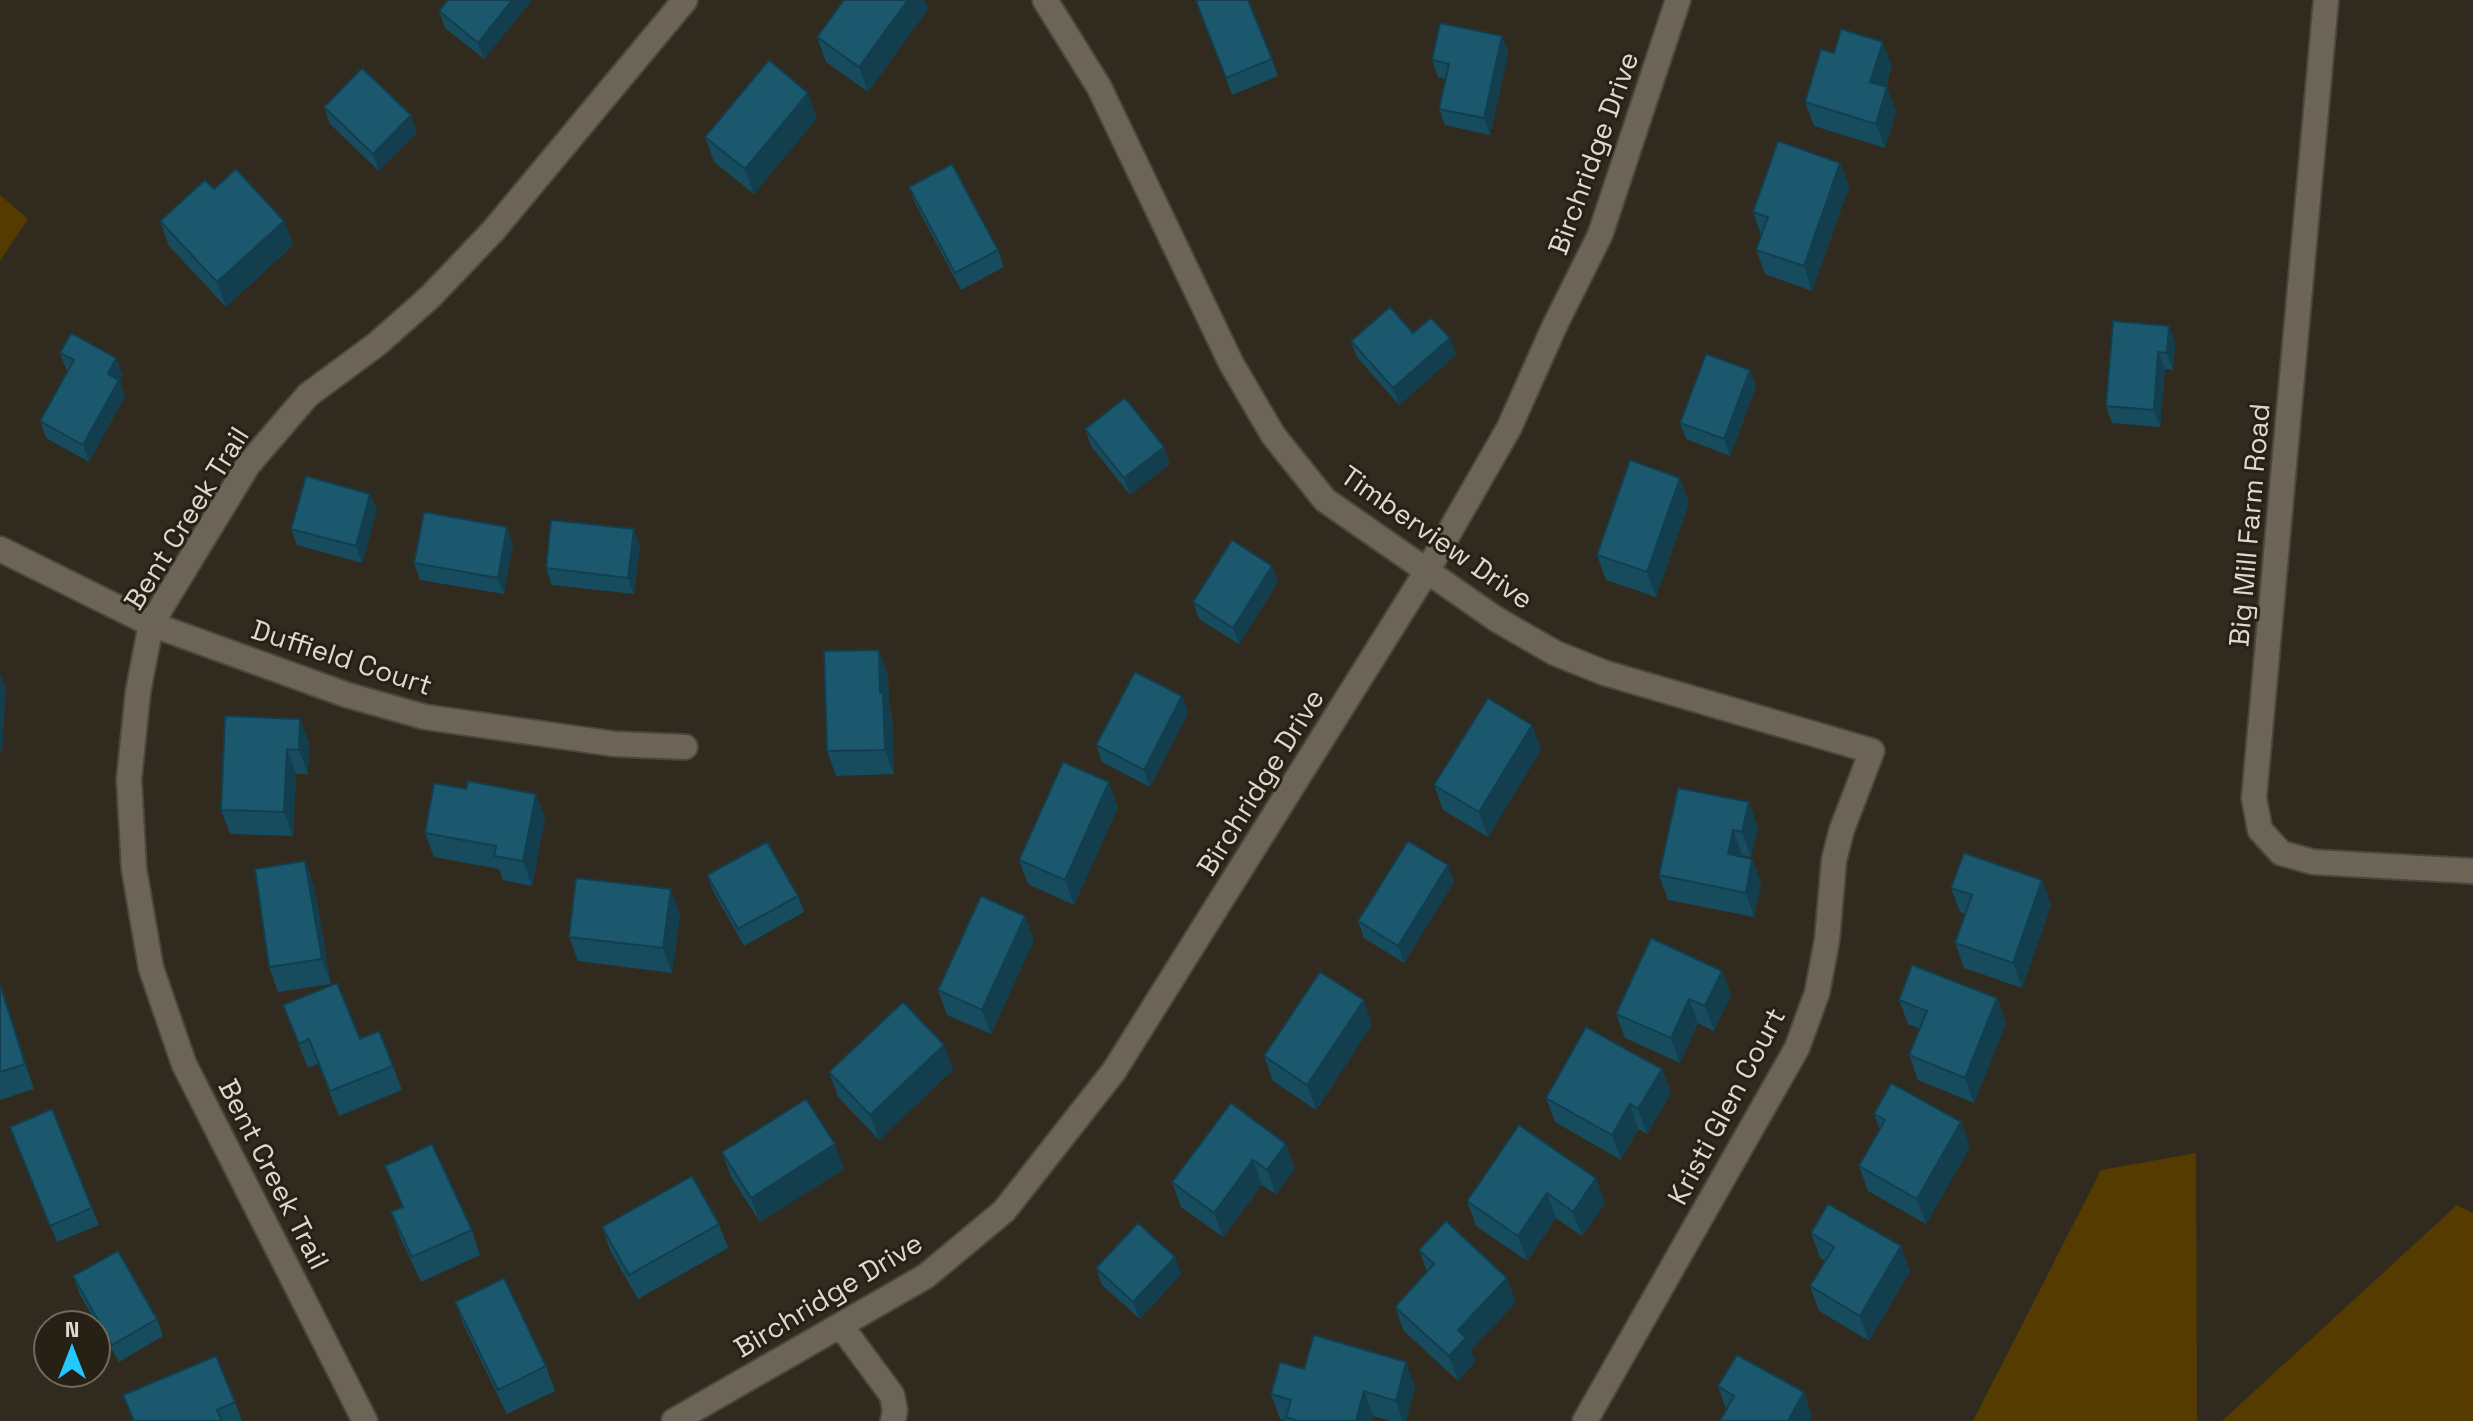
<svg xmlns="http://www.w3.org/2000/svg" width="2473" height="1421" font-family="'Space Grotesk',sans-serif">
<style>
.green{fill:#553b00}
.lines{fill:none;stroke-linecap:round;stroke-linejoin:round}
.minor-casing{stroke:#4c463c;stroke-width:28}
.minor{stroke:#6c6456;stroke-width:24}
.wall{fill:#174c5f}
.shaded-wall{fill:#133e4d}
.building{fill:#1b586e;stroke:#133e4d;stroke-width:2}
.labels{text-anchor:middle;dominant-baseline:central;stroke-width:6;stroke-linejoin:round;paint-order:stroke}
.street-label{font-size:28px;fill:#ddd9d1;stroke:#272014}
</style>
<rect width="100%" height="100%" fill="#312a1e"/>
<path class="green" d="M0,195l28,24 -28,42z
M2196,1153l1,268h-224l128,-251z
M2457,1205l16,8v208h-251z"/>
<g class="lines">
<defs>
<path id="minor" d="M1045,0l54,87 132,276 42,72 52,65 171,119 59,34 50,20 267,78 -30,78 -8,31 -7,80 -10,53 -20,55 -212,373
M2326,0l-72,798 6,32 21,23 32,9 160,9
M0,549l151,75 196,71 78,22 190,27 70,3
M841,1326l51,69 3,15 -2,11
M365,1421l-181,-357 -33,-96 -17,-99 -5,-90 9,-87 13,-68 97,-159 60,-70 69,-51 53,-47 63,-66 192,-231
M674,1421l252,-145 78,-65 110,-140 313,-500 82,-143 46,-103 45,-90 78,-235"/>
</defs>
<use href="#minor" class="minor-casing"/>
<use href="#minor" class="minor"/>
</g>
<path class="wall" d="M448,0h84l-48,59 -39,-31 -6,-17z
M1196,1l76,58 6,17 -46,19z
M928,9l-60,83 -42,-30 -9,-25z
M1502,36l6,17 -18,82 -45,-10 -6,-16 6,-30 -7,-2 -6,-17z
M1892,66l-6,21 10,25 -11,36 -71,-22 -9,-24z
M324,107l93,25 -38,39 -49,-47z
M817,118l-63,76 -40,-32 -9,-25z
M1840,163l9,24 -37,104 -47,-17 -9,-24 5,-15 -8,-23z
M909,187l89,63 6,17 -43,23 -46,-87z
M214,189l70,32 9,24 -67,62 -57,-61 -9,-25z
M2169,326l6,17 -2,27 -8,-1 -5,58 -48,-4 -6,-17z
M1413,333l37,5 6,17 -57,50 -42,-48 -6,-16z
M60,353l63,22 -3,6 5,15 -36,66 -43,-24 -6,-17 28,-50 -2,-2z
M1750,370l6,17 -26,69 -44,-17 -6,-16z
M1085,429l85,35 -40,31 -39,-49z
M370,494l7,16 -15,53 -65,-18 -6,-16z
M1689,503l-33,94 -50,-17 -9,-25z
M513,544l-9,50 -84,-14 -6,-17z
M640,546l-6,48 -82,-9 -6,-17z
M1272,566l6,16 -39,62 -40,-25 -6,-17z
M879,650l9,25 1,32 3,10 2,57 -58,2 -9,-25z
M1182,696l6,17 -38,74 -48,-25 -6,-17z
M300,719l9,24 -1,31h-12l-3,62 -63,-2 -9,-24z
M1532,725l9,25 -53,87 -45,-27 -9,-25z
M1678,788l80,39 -7,30 -9,-2v2l10,2 9,25 -7,33 -86,-17 -9,-25z
M1118,807l-44,98 -46,-21 -9,-24z
M545,818l-13,68 -29,-6 -4,-11 -65,-12 -9,-24z
M305,861l9,25 17,98 -53,8 -9,-25z
M1448,865l6,17 -50,81 -40,-25 -6,-17z
M707,875l91,21 6,16 -60,34 -31,-55z
M2042,880l9,25 -29,83 -58,-20 -9,-25 10,-29 -5,-2 -9,-24z
M680,914l-8,59 -94,-12 -9,-24z
M1025,916l9,24 -43,94 -44,-19 -9,-25z
M1722,971l9,24 -17,36 -16,-8 -18,40 -55,-25 -9,-24z
M0,983l34,106 -34,11z
M1997,998l9,25 -32,80 -56,-23 -9,-25 11,-26 -12,-5 -9,-24z
M283,1005l77,34 33,27 9,24 -63,26 -21,-52 -10,4z
M1372,1025l-56,85 -43,-29 -9,-25z
M944,1045l9,25 -74,70 -41,-43 -9,-25z
M1662,1069l9,24 -24,41 -9,-5 -17,31 -66,-38 -9,-24z
M1874,1114l87,8 9,25 -44,77 -58,-33 -9,-25 21,-36z
M1519,1125l86,78 -23,33 -26,-18 -29,43 -51,-35 -9,-25z
M10,1127l82,81 7,17 -42,17z
M1286,1144l9,25 -19,25 -14,-9 -39,52 -42,-30 -9,-25z
M722,1152l122,17 -84,53 -29,-45z
M385,1166l87,64 8,25 -59,27 -21,-45 -9,-25 11,-5z
M719,1224l9,24 -90,51 -27,-47 -9,-25z
M1811,1233l99,38 -41,70 -50,-30 -9,-25 15,-25 -5,-3z
M1419,1250l97,52 -45,48 4,12 -17,19 -54,-50 -9,-24 32,-35z
M1175,1257l6,17 -41,45 -38,-34 -6,-17z
M73,1276l84,43 6,17 -44,26 -40,-69z
M455,1302l91,64 9,25 -48,23 -43,-88z
M1304,1369l111,18 -9,34h-15l-18,-5 -1,5h-85l-7,-2 -9,-25z
M1718,1386l86,6 8,25 -86,-7z
M123,1395l112,7 7,19h-109z"/>
<path class="shaded-wall" d="M512,0h20l-48,59 -6,-16z
M908,0h17l3,9 -60,83 -9,-25z
M1502,36l6,17 -18,82 -6,-17z
M1883,42l9,24 -13,41 -9,-25z
M1887,87l9,25 -11,36 -9,-24z
M808,93l9,25 -63,76 -9,-25z
M411,115l6,17 -38,39 -6,-17z
M1840,163l9,24 -37,104 -8,-25z
M284,221l9,24 -67,62 -9,-25z
M2169,326l6,17 -2,27 -6,-17z
M1450,338l6,17 -57,50 -6,-17z
M2158,352l7,17 -5,58 -6,-17z
M116,358l7,17 -3,6 5,15 -36,66 -6,-17 25,-71z
M1750,370l6,17 -26,69 -6,-17z
M1164,447l6,17 -40,31 -6,-17z
M1680,478l9,25 -33,94 -9,-25z
M370,494l7,16 -15,53 -6,-17z
M507,527l6,17 -9,50 -6,-16z
M634,529l6,17 -6,48 -6,-16z
M1272,566l6,16 -39,62 -6,-16z
M879,650l9,25 1,32 3,10 2,57 -9,-24 -5,-57z
M0,673l6,16 -4,65 -2,-5z
M1182,696l6,17 -38,74 -6,-17z
M300,719l9,24 -1,31 -9,-24z
M1532,725l9,25 -53,87 -9,-25z
M287,749l9,25 -3,62 -9,-24z
M1109,782l9,25 -44,98 -9,-25z
M536,794l9,24 -13,68 -9,-25z
M1749,802l9,25 -7,30 -9,-25z
M1733,830l9,25 -5,24 -9,-25z
M1752,859l9,25 -7,33 -8,-24z
M305,861l9,25 17,98 -9,-25z
M1448,865l6,17 -50,81 -6,-17z
M2042,880l9,25 -29,83 -9,-25z
M671,889l9,25 -8,59 -9,-25z
M1025,916l9,24 -43,94 -9,-24z
M1722,971l9,24 -17,36 -9,-25z
M0,983l5,13 29,93 -9,-25z
M1997,998l9,25 -32,80 -9,-25z
M1689,999l9,24 -18,40 -9,-25z
M1364,1000l8,25 -56,85 -9,-25z
M944,1045l9,25 -74,70 -9,-25z
M1662,1069l9,24 -24,41 -9,-25z
M1630,1104l8,25 -17,31 -9,-25z
M1961,1122l9,25 -44,77 -9,-25z
M835,1144l9,25 -84,53 -9,-24z
M1286,1144l9,25 -19,25 -9,-24z
M1253,1160l9,25 -39,52 -9,-24z
M1596,1178l9,25 -23,33 -9,-24z
M1547,1193l9,25 -29,43 -9,-25z
M1901,1246l9,25 -41,70 -9,-25z
M1175,1257l6,17 -41,45 -7,-17z
M1507,1278l9,24 -45,48 4,12 -17,19 -9,-25 9,-26z
M1406,1362l9,25 -9,34h-3l-7,-20z
M1364,1391l9,25 -1,5h-16z
M1804,1392l8,25 -2,4h-22z"/>
<path class="building" d="M448,0h64l-34,43 -39,-32z
M844,0h64l-49,67 -42,-30z
M1199,0h49l24,59 -46,19 -30,-77z
M1440,23l62,13 -18,82 -45,-9 10,-45 -17,-4z
M1841,29l42,13 -13,40 17,5 -11,37 -71,-22 16,-53 13,4z
M769,60l39,33 -63,76 -40,-32z
M362,68l49,47 -38,39 -49,-47z
M1778,141l62,22 -36,103 -48,-16 12,-33 -15,-5z
M952,164l46,86 -43,23 -46,-86z
M236,169l48,52 -67,61 -57,-61 45,-41 9,9z
M1390,307l23,26 18,-15 19,20 -57,50 -42,-47z
M2113,321l56,5 -2,27 -9,-1 -4,58 -48,-4z
M71,333l45,25 -8,16 11,6 -36,65 -43,-24 34,-61 -14,-7z
M1706,354l44,16 -26,69 -44,-16z
M1125,398l39,49 -40,31 -39,-49z
M1630,460l50,18 -33,94 -50,-17z
M306,476l64,18 -14,52 -65,-17z
M424,512l83,15 -9,51 -84,-15z
M551,520l83,9 -6,49 -82,-10z
M1232,540l40,26 -39,62 -40,-26z
M879,650l1,43 3,-1 2,58 -58,1 -3,-100z
M1135,672l47,24 -38,74 -48,-25z
M1488,698l44,27 -53,87 -45,-27z
M225,716l75,3 -1,31 -12,-1 -3,63 -63,-2z
M1063,762l46,20 -44,98 -46,-20z
M468,781l68,13 -13,67 -29,-5 2,-10 -71,-13 9,-50 32,6z
M1678,788l71,14 -7,30 -9,-2 -5,24 24,5 -6,34 -87,-18z
M1408,841l40,24 -50,81 -40,-25z
M767,842l31,54 -60,33 -31,-54z
M1964,853l78,27 -29,83 -58,-20 17,-48 -21,-7z
M305,861l17,98 -53,8 -14,-98z
M576,878l95,11 -8,59 -94,-11z
M981,896l44,20 -43,94 -44,-20z
M1651,938l71,33 -17,35 -16,-7 -18,39 -55,-24z
M1912,965l85,33 -32,80 -56,-23 18,-44 -28,-11z
M1320,972l44,28 -57,85 -43,-29z
M337,983l23,56 19,-8 14,35 -63,25 -21,-52 -10,5 -16,-39z
M0,984l25,80 -25,8z
M903,1002l41,43 -74,70 -41,-43z
M1586,1027l76,42 -24,40 -8,-5 -18,31 -66,-37z
M1891,1083l70,39 -44,77 -58,-33 26,-46 -11,-6z
M806,1099l29,45 -84,54 -29,-46z
M1231,1103l55,41 -19,26 -14,-10 -39,53 -42,-31z
M52,1109l40,99 -42,18 -40,-99z
M1519,1125l77,53 -23,34 -26,-19 -29,43 -51,-35z
M432,1144l40,86 -60,27 -21,-45 12,-5 -18,-41z
M692,1176l27,48 -90,51 -27,-48z
M1828,1204l73,42 -41,70 -50,-30 24,-39 -23,-14z
M1446,1221l61,57 -49,52 8,8 -17,18 -54,-49 39,-43 -15,-14z
M1138,1223l37,34 -42,45 -37,-34z
M118,1251l39,68 -45,26 -39,-69z
M504,1278l42,88 -48,24 -43,-88z
M1314,1335l92,27 -10,39 -32,-10 -8,30h-58l-12,-4 5,-17 -20,-6 9,-32 24,7z
M1737,1355l67,37 -16,29h-68l14,-25 -16,-10z
M216,1356l19,46 -18,8 5,11h-88l-11,-26z"/>
<g class="labels">
<g class="street-label">
<text transform="translate(1593 153) rotate(-70)">Birchridge Drive</text>
<text transform="translate(186 518) rotate(-58)">Bent Creek Trail</text>
<text transform="translate(2249 525) rotate(-85)">Big Mill Farm Road</text>
<text transform="translate(1437 537) rotate(35)">Timberview Drive</text>
<text transform="translate(342 657) rotate(18)">Duffield Court</text>
<text transform="translate(1260 782) rotate(-58)">Birchridge Drive</text>
<text transform="translate(1726 1106) rotate(-62)">Kristi Glen Court</text>
<text transform="translate(274 1174) rotate(63)">Bent Creek Trail</text>
<text transform="translate(828 1295) rotate(-31)">Birchridge Drive</text>
</g>
</g>
<g transform="translate(72 1349)"><circle r="38" fill="#272014" stroke="#706a60" stroke-width="2"/>
<path d="M0-6L14 30L0 20L-14 30Z" fill="#23c9fe"/>
<text y="-12" font-size="22" font-weight="bold" text-anchor="middle" fill="#ddd9d1">N</text>
</g>
</svg>
